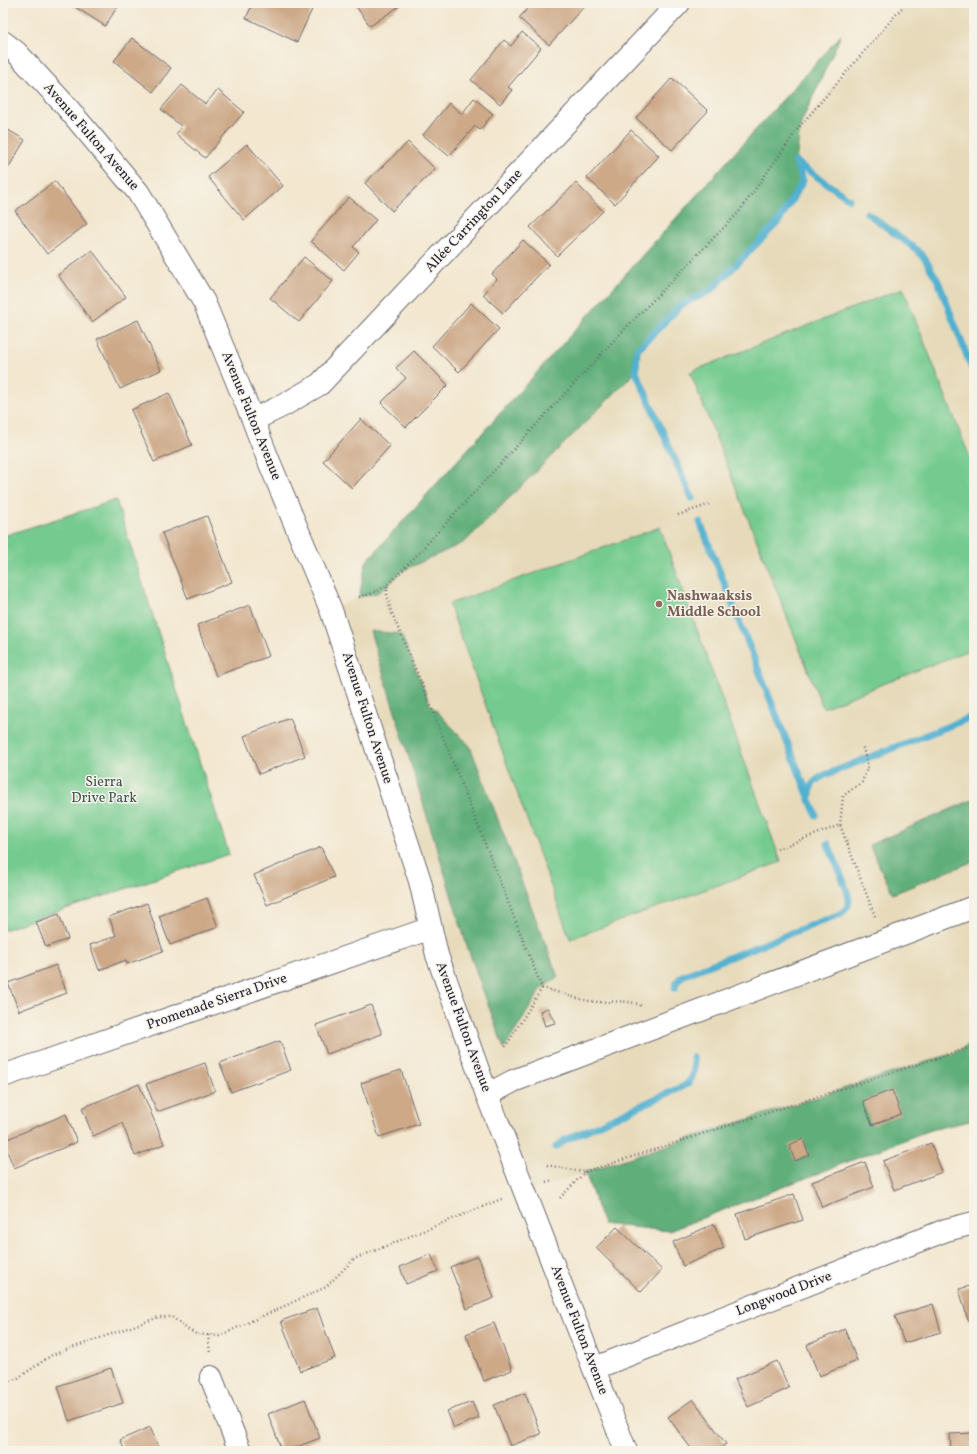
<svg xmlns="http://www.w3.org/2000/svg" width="977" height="1454" font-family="Vollkorn,serif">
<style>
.built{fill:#e7daba}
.green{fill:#75cb8f;stroke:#4c7665}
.forest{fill:#60af7a;stroke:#41685a}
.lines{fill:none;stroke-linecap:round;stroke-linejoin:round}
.stream{stroke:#51b0d0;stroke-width:7}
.building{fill:#cda988}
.minor-casing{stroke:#6b676f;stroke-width:24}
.path{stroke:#6b676f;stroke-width:2.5;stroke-dasharray:1 3;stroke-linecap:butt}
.minor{stroke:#fff;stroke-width:22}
.education-dot{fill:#8d6e63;stroke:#f7f3e8;stroke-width:1.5}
.labels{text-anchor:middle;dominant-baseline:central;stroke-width:3;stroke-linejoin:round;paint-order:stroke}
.street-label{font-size:14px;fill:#22223b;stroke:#f7f3e8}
.education-label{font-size:14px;font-weight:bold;fill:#785e54;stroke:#f7f3e8;text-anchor:start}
.park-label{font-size:14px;fill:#3b5554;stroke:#f7f3e8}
</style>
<rect width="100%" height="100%" fill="#f7f3e8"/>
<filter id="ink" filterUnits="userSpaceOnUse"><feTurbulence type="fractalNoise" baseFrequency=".025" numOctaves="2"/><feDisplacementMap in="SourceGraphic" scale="8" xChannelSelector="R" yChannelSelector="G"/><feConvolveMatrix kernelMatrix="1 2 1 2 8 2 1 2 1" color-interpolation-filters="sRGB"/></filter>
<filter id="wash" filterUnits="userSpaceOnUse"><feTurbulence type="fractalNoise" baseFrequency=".012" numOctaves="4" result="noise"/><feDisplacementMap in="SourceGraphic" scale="16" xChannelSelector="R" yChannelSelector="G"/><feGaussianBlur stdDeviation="0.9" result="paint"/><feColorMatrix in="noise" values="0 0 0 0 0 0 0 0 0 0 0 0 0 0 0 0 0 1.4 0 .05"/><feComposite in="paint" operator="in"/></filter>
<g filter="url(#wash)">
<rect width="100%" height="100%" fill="#f3e7d0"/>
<path class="built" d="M905,3h69v1043l-389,126 -59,21 -195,-583 28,-13 18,-4 423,-467z"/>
<path class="green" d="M903,288l71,180v180l-151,60 -133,-336z
M116,500l113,354 -226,76v-394z
M660,527l121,335 -211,77 -121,-335z"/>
<path class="forest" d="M841,35l-41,91 -4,36 7,19 -24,40 -69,70 -28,13 -45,46 -1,22 -171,170 -63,29 -15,15 -10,7 -18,4 7,-35z
M370,631l31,3 29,70 40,42 88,231 -16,11 -38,61 -37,-103z
M974,799v62l-81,33 -24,-49z
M974,1040v80l-44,10 -261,101 -66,-7 -18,-52 372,-120z"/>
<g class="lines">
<path class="stream" d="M796,162l53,37
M867,213l50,37 8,9 13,22 36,93
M692,498l-56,-126 1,-22 45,-46 28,-13 69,-70 24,-40 -7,-19
M700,522l116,293
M810,795c0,-11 5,-15 15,-20l149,-59
M675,988l1,-5 6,-7 158,-62c5,-4 9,-7 9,-13 1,-9 -17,-46 -21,-57
M556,1147l9,-7 119,-54c11,-8 11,-16 9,-29"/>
</g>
<g id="blocks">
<path class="building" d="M69,3h51l-15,23z
M253,3h56l5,2 -17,37 -51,-24z
M354,3h50l-34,23z
M533,3h54l-38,42 -30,-27z
M522,32l19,16 -33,39 4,3 -12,14 -29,-24 33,-40 7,6z
M132,38l39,30 -18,24 -39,-31z
M672,78l36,33 -36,39 -36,-32z
M182,85l23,19 13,-14 26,22 -39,46 -29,-24 6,-7 -21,-18z
M474,98l19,16 -13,16 -5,-4 -26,30 -26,-21 26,-32 13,11z
M3,127l22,13 -21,35 -1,-1z
M631,130l28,26 -44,48 -28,-26z
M408,142l27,27 -43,42 -27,-28z
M247,144l36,42 -39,34 -36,-43z
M55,181l32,43 -40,30 -32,-43z
M576,183l27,28 -46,45 -27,-29z
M349,197l27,23 -23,27 6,5 -15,18 -33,-29z
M523,240l26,24 -46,49 -20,-18 14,-16 -5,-5z
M92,250l34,47 -34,25 -34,-47z
M304,257l29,24 -34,41 -29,-24z
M471,303l28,26 -40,43 -27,-26z
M138,320l23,50 -41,19 -23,-50z
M414,351l34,34 -42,42 -25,-24 25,-25 -10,-10z
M169,393l23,52 -38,17 -23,-52z
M361,419l29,27 -38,42 -29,-27z
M207,516l25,66 -44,17 -26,-66z
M250,605l19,51 -53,20 -19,-51z
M290,718l15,38 -46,18 -15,-38z
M321,847l13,30 -67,28 -13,-30z
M207,898l11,29 -48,18 -11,-29z
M147,903l16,48 -36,13 -1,-4 -27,10 -9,-25 26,-9 -7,-19z
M59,914l9,25 -22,8 -10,-25z
M56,965l11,28 -48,18 -11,-28z
M371,1005l11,29 -55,20 -11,-29z
M548,1008l4,10h1l2,5 -10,3 -5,-15z
M280,1041l11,29 -60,22 -11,-29z
M205,1063l10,28 -58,21 -11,-28z
M401,1070l18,54 -40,13 -18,-54z
M139,1084l25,60 -29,12 -13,-33 -29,13 -11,-28z
M892,1090l9,24 -29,11 -9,-24z
M974,1099v22h-1l-3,-21z
M66,1114l11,28 -63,26 -11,-27z
M803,1139l6,16 -14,6 -6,-16z
M931,1143l11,29 -48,18 -11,-29z
M865,1162l9,25 -52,20 -10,-25z
M794,1194l9,26 -58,19 -8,-25z
M714,1224l10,24 -41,18 -10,-24z
M617,1227l45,43 -21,22 -45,-44z
M431,1254l7,17 -32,13 -6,-17z
M478,1256l16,42 -27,11 -17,-42z
M974,1285v34l-6,1 -9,-31z
M933,1304l8,28 -37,11 -9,-27z
M317,1308l18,50 -35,13 -19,-50z
M494,1323l18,47 -28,11 -18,-47z
M845,1329l12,32 -38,15 -12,-31z
M777,1361l12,27 -41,19 -13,-28z
M111,1368l12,35 -54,18 -11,-35z
M525,1393l16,41 -31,12 -16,-41z
M305,1399l15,39 -34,13h-4l-14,-37z
M693,1399l33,45 -9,7h-24l-25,-34z
M472,1402l7,16 -25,10 -7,-17z
M150,1427l10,24h-35l-5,-11z
M974,1433v18h-23l-1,-17z"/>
</g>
</g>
<g filter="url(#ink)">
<use href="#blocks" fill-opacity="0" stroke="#6b676f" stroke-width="1"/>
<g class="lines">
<defs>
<path id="minor" d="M3,42l13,10 49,53 73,87 66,110 49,118 15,39 63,151 89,271 17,74 50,140 139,356
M253,420l31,-15 36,-21 359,-381
M3,1076l428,-148
M487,1095l26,-14 461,-174
M595,1368l351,-138 28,-7
M211,1377l29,74"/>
</defs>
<use href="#minor" class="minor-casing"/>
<path class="path" d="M678,515l32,-11
M387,586v11l4,14 39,93 112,284 -38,61
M359,597c23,-6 26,-10 43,-26l215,-234 122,-125 61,-86 106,-123
M840,825l3,-29 19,-14 6,-16 -6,-21
M777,849l63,-24 36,94
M542,988c18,4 40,14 58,14 10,0 35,-3 42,5
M547,1165l37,7
M546,1182l7,-2
M560,1198l25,-26 389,-126
M208,1335l2,19
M3,1384l15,-6 34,-23 107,-38h13l15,12 9,5 23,2 107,-49 28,-28 150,-61"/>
<use href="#minor" class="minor"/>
</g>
</g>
<circle class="education-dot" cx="659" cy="604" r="4"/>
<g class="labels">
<g class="street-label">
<text transform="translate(91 137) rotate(49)">Avenue Fulton Avenue</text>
<text transform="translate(474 221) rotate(-47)">Allée Carrington Lane</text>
<text transform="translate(251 416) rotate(68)">Avenue Fulton Avenue</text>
<text transform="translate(367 718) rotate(72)">Avenue Fulton Avenue</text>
<text transform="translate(217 1002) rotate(-19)">Promenade Sierra Drive</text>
<text transform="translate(463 1027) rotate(70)">Avenue Fulton Avenue</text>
<text transform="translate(784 1294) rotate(-21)">Longwood Drive</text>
<text transform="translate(579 1330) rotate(69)">Avenue Fulton Avenue</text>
</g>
<g class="education-label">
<text x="667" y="596">Nashwaaksis<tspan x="667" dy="16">Middle School</tspan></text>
</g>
<g class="park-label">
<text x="104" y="782">Sierra<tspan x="104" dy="16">Drive Park</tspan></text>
</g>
</g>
<rect width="977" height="1454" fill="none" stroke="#f7f3e8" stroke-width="16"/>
</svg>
